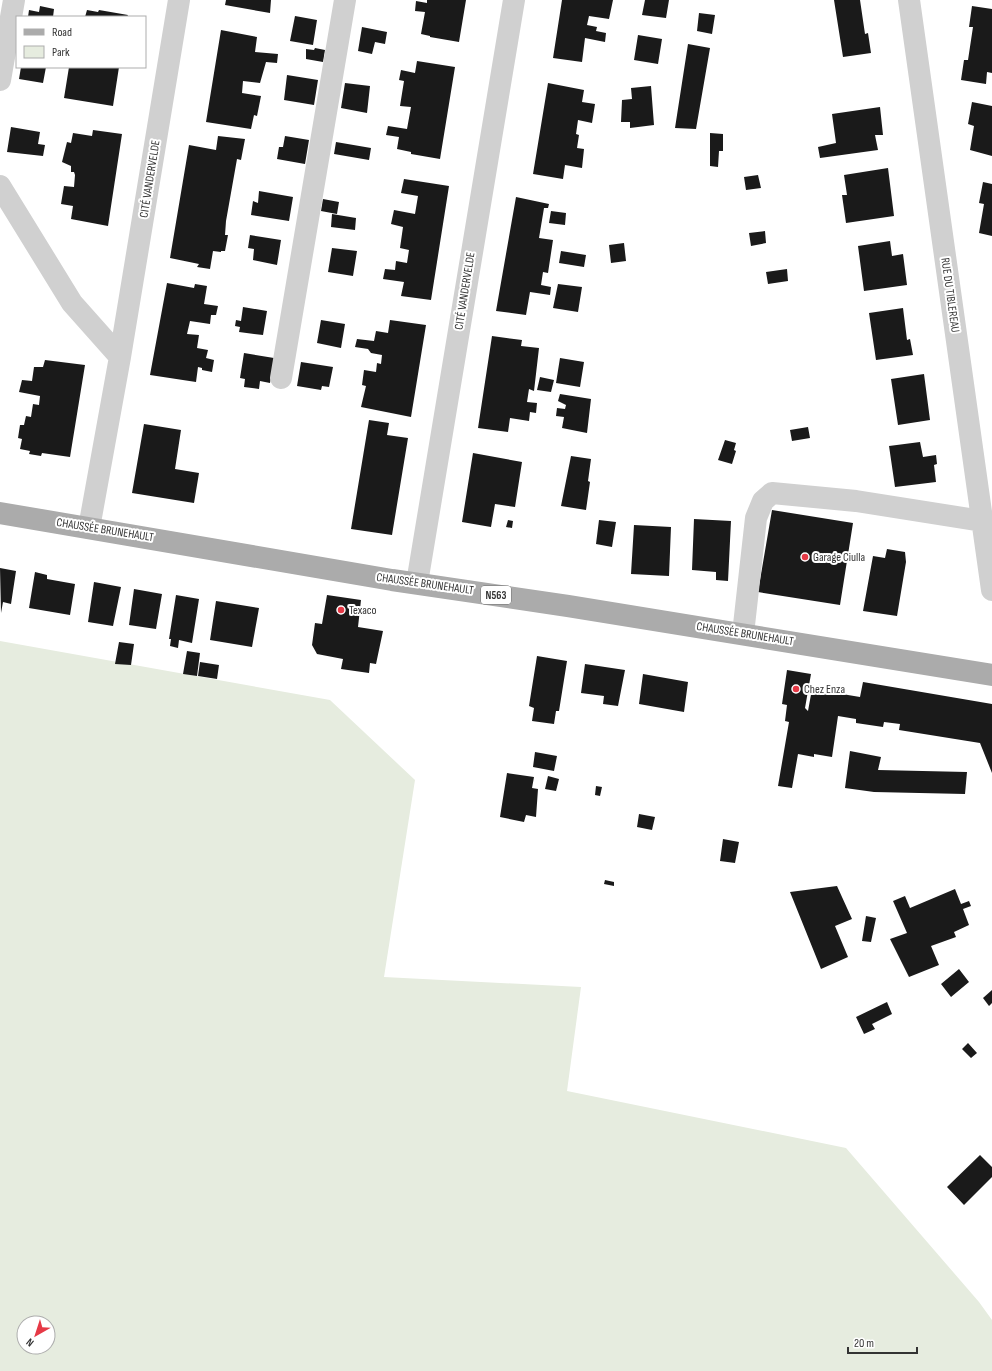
<svg xmlns="http://www.w3.org/2000/svg" width="992" height="1371" font-family="'Sofia Sans Condensed',sans-serif">
<style>
.green{fill:#e6ecdf;fill-rule:evenodd}
.building{fill:#1a1a1a}
.lines{fill:none;stroke-linecap:round;stroke-linejoin:round}
.minor{stroke:#d0d0d0;stroke-width:22}
.major{stroke:#ababab;stroke-width:22}
.poi-dot{fill:#e63946;stroke:#fff;stroke-width:1.5}
.labels{text-anchor:middle;dominant-baseline:central;stroke-width:4;stroke-linejoin:round;paint-order:stroke}
.shield{fill:#fff;stroke:#707070;stroke-width:1}
.shield-label{font-size:11px;font-weight:bold;fill:#333}
.street-label{font-size:12px;fill:#333;stroke:#fff}
.poi-label{font-size:12px;fill:#333;stroke:#fff;text-anchor:start}
</style>
<rect width="100%" height="100%" fill="#fff"/>
<path class="green" d="M0,641l330,59 85,80 -31,197 197,10 -14,104 279,57 133,154 13,18v51h-992zM24,1323h24v24h-24z"/>
<path class="building" d="M226,0h45l-1,13 -45,-8z
M427,0h39l-7,42 -29,-5v-1l-9,-2 4,-22 -10,-1 1,-10 11,2z
M562,0h51l-4,19 -20,-3 -2,9 10,2 -1,4 10,2 -1,9 -20,-4 -3,24 -29,-4z
M645,0h24l-3,18 -24,-3z
M834,0h26l5,34 3,-1 3,20 -28,4z
M40,6l14,3 -1,8h-25l1,-7 10,2z
M972,6l20,3v64l-5,-1 -1,12 -25,-4 3,-20h4l5,-33h-4z
M87,10l11,2 1,-2 29,5 -1,2h-42z
M699,13l16,2 -3,19 -15,-3z
M295,16l22,4 -4,25 -23,-4z
M362,27l25,5 -2,12 -10,-2 -3,12 -14,-3z
M221,30l36,7 -2,15 23,2 -1,9 -11,-1 -6,21 -17,-2 -1,12 19,3 -4,20 -3,-1 -3,14 -45,-7z
M638,35l24,4 -4,25 -24,-4z
M688,44l22,4 -14,81 -21,-1z
M315,48l10,2 -2,12 -17,-3v-10l8,1z
M417,61l38,6 -15,92 -29,-5v-2l-14,-3 2,-12 -13,-2 2,-9 19,3 4,-22 -11,-1 4,-25 -5,-1 2,-10 14,3z
M21,67h25l-3,16 -24,-4z
M69,67h50l-6,39 -49,-8z
M287,75l31,5 -4,25 -30,-5z
M345,83l25,3 -3,27 -26,-5z
M548,83l36,7 -2,12 13,2 -3,19 -14,-3 -2,14 3,1 -2,13 7,1 -2,19 -17,-3 -2,14 -30,-5z
M651,86l3,39 -24,3v-6h-9l1,-22 10,-1 -1,-11z
M972,102l20,4v50l-22,-6 4,-24 -6,-2z
M880,107l3,28h-8l3,15 -58,8 -2,-11 18,-4 -4,-29z
M11,127l29,5 -2,12 7,1 -2,11 -36,-4z
M93,130l29,4 -14,92 -37,-7 2,-13 -12,-2 3,-18 10,1 1,-12 -1,-3h-3v-6l-9,-4 5,-20 4,1 2,-10 19,3z
M710,133l13,1v17h-4l-1,16 -8,-1z
M218,136l27,3 -4,21 -4,-1 -11,62 -1,14h3l-3,16h-4v1l-8,-1 -3,18 -13,-2 2,-3 -29,-6 19,-113 27,5z
M285,136l24,4 -4,24 -28,-5 2,-12h4z
M336,142l35,6 -2,12 -35,-6z
M888,168l6,48 -48,7 -4,-28h5l-3,-20z
M758,175l3,13 -15,2 -2,-13z
M404,179l45,7 -18,114 -30,-4 3,-14 -21,-3 2,-10 10,1 1,-9 11,2 2,-13 -9,-2 3,-21 -12,-3 3,-14 21,4 3,-18 -17,-3z
M983,182l9,2v52l-13,-3 5,-29 -5,-1z
M259,191l34,6 -4,24 -38,-6 2,-14 5,2z
M516,197l33,7 -1,4h-4l-5,30 14,2 -5,33 -5,-1 -2,13 10,2 -1,8 -20,-3 -4,23 -30,-4z
M323,199l16,3 -2,12 -16,-3z
M551,211l15,2 -1,12 -16,-2z
M332,214l24,4 -1,12 -24,-3z
M765,231l1,12 -15,3 -2,-13z
M250,235l31,5 -4,25 -24,-5 1,-11 -6,-1z
M890,241l2,15 11,-2 4,31 -43,6 -6,-45z
M624,243l2,18 -15,2 -2,-18z
M332,248l25,3 -4,25 -25,-4z
M561,251l25,4 -2,12 -25,-4z
M787,269l1,12 -20,3 -2,-12z
M167,283l27,5 1,-4 12,2 -3,18 14,2 -2,9h-5l-1,9 -20,-3 -3,13 12,1 -2,13 11,2 -2,8 8,2 -2,12 -10,-2v-2l-4,-1 -2,15 -46,-7z
M558,284l24,3 -4,25 -25,-4z
M243,307l24,4 -4,24 -24,-3 1,-5 -5,-1 1,-6 5,1z
M903,308l4,32 3,-1 3,16 -37,5 -7,-47z
M321,320l24,4 -4,24 -24,-5z
M390,320l36,5 -15,92 -50,-10 5,-21 -4,-1 2,-15 12,2 1,-9 4,1 1,-9 -11,-2 -3,-4 -13,-2 2,-8 17,2 2,-10 12,2z
M492,336l30,4 -1,6 18,2 -5,43 -5,-2 -2,13 10,1 -1,10 -6,-1 -1,9 -19,-3 -2,14 -30,-4z
M244,353l30,5 -4,25 -10,-2 -1,8 -15,-2 1,-8 -5,-1z
M560,358l24,4 -4,25 -24,-4z
M45,360l40,5 -15,92 -28,-4 -1,3 -12,-2 1,-3 -10,-2 2,-10 -4,-1 2,-13h4l2,-9 5,1 2,-13 6,1 1,-9 -21,-4 3,-12 10,1 2,-14h9z
M301,362l32,5 -4,20 -7,-1 -1,4 -24,-4z
M924,374l6,46 -32,5 -7,-46z
M540,377l14,3 -3,12 -14,-2z
M560,394l31,5 -4,34 -25,-5 2,-11 -8,-1 1,-8 8,1 1,-4 -8,-4z
M369,420l20,3 -2,12 21,3 -16,97 -41,-6z
M144,424l37,6 -6,39 24,4 -5,30 -62,-10z
M808,427l2,11 -18,3 -2,-11z
M725,440l11,3 -2,7 2,1 -4,13 -14,-4z
M920,442l3,15 13,-2 1,9 -3,1 2,17 -41,5 -6,-41z
M473,453l49,9 -7,45 -20,-3 -4,23 -29,-5z
M571,456l20,3 -3,22 2,1 -4,28 -25,-4z
M772,510l81,13 -13,82 -82,-13z
M694,519l37,2 -3,60 -12,-1v-8l-24,-2z
M508,520l5,1 -1,7 -6,-1z
M599,520l17,2 -4,25 -16,-3z
M634,525l37,2 -2,49 -38,-2z
M887,549l18,3 1,10 -9,54 -34,-5 10,-55 12,2z
M0,568l16,3 -5,33 -8,-2 -2,11z
M35,572l12,3v4l28,5 -5,31 -41,-7z
M94,582l27,5 -8,39 -25,-4z
M134,589l28,5 -6,35 -27,-4z
M176,595l23,4 -7,44 -13,-3 -1,8 -8,-2 1,-7h-2z
M327,595l34,5 -3,27 25,4 -7,33 -6,-1 -1,10 -28,-4 2,-10 -26,-5 -5,-9 3,-22 7,1z
M216,601l43,7 -7,39 -42,-7z
M119,642l15,2 -3,21 -16,-1z
M187,651l13,2 -3,23 -14,-2z
M537,656l30,5 -8,50h-3l-2,13 -22,-3 2,-13 -5,-2z
M200,662l19,3 -2,14 -19,-3z
M585,664l40,6 -7,36 -15,-2 1,-8 -23,-3z
M787,670l24,4 -6,34 3,3 4,-22 48,8 3,-15 129,22v69l-12,-30 -81,-13 1,-6 -16,-2 -1,5 -27,-4v-4l-18,-3 -6,41 -18,-3v3l-16,-3 -6,34 -14,-2 11,-64 -4,-1 2,-16 -5,-1z
M643,674l45,8 -4,30 -45,-8z
M850,751l31,6 -3,13 89,2 -2,22 -91,-2 -29,-4z
M535,752l22,4 -3,15 -21,-4z
M507,773l27,4 -2,11 6,1 -2,28 -10,-2 -2,7 -24,-5z
M548,776l11,3 -3,12 -11,-2z
M596,786l6,1 -2,9 -5,-1z
M639,814l16,3 -3,13 -15,-3z
M723,839l16,3 -4,21 -15,-2z
M605,880l9,2v4l-10,-2z
M837,886l15,33 -17,7 13,31 -27,12 -31,-77z
M955,889l6,15 8,-3 2,5 -8,3 6,16 -15,7 2,5 -25,9 8,19 -30,12 -19,-38 17,-6 -14,-32 12,-5 5,12z
M866,916l10,2 -5,24 -9,-1z
M959,969l10,13 -18,15 -10,-13z
M992,990v13l-3,3 -6,-8z
M887,1002l5,12 -20,10 3,5 -11,5 -8,-17z
M968,1043l9,10 -6,5 -9,-9z
M980,1155l12,12v10l-28,28 -17,-18z"/>
<g class="lines">
<path class="minor" d="M909,0l83,590
M0,80l14,-80
M0,186l72,117 48,54
M281,378l64,-378
M89,528l31,-171 59,-357
M417,583l97,-583
M743,634l13,-116 7,-17 9,-8 84,8 126,20"/>
<path class="major" d="M0,513l392,67 176,26 424,69"/>
</g>
<g class="poi-dot">
<circle cx="805" cy="557" r="4"/>
<circle cx="341" cy="610" r="4"/>
<circle cx="796" cy="689" r="4"/>
</g>
<g class="labels">
<rect class="shield" x="481" y="586" width="30" height="18" rx="3"/>
<g class="shield-label">
<text x="496" y="595">N563</text>
</g>
<g class="street-label">
<text transform="translate(150 179) rotate(-81)">CITÉ VANDERVELDE</text>
<text transform="translate(465 291) rotate(-81)">CITÉ VANDERVELDE</text>
<text transform="translate(950 295) rotate(82)">RUE DU TIBLEREAU</text>
<text transform="translate(105 530) rotate(9)">CHAUSSÉE BRUNEHAULT</text>
<text transform="translate(425 584) rotate(8)">CHAUSSÉE BRUNEHAULT</text>
<text transform="translate(745 634) rotate(9)">CHAUSSÉE BRUNEHAULT</text>
</g>
<g class="poi-label">
<text x="813" y="557">Garage Ciulla</text>
<text x="349" y="610">Texaco</text>
<text x="804" y="689">Chez Enza</text>
</g>
</g>
<rect x="16" y="16" width="130" height="52" fill="#ffffff" stroke="#adadad"/>
<rect x="24" y="29" width="20" height="6" fill="#ababab" stroke="#adadad"/>
<text x="52" y="36" font-size="12" fill="#333333">Road</text>
<rect x="24" y="46" width="20" height="12" fill="#e6ecdf" stroke="#adadad"/>
<text x="52" y="56" font-size="12" fill="#333333">Park</text>
<g transform="translate(36 1335) rotate(219)"><circle r="19" fill="#ffffff" stroke="#adadad"/>
<path d="M0-3L7 15L0 10L-7 15Z" fill="#e63946"/>
<text y="-6" font-size="11" font-weight="bold" text-anchor="middle" fill="#333333">N</text>
</g>
<path d="M848 1347v6h69v-6" fill="none" stroke="#333333" stroke-width="2"/>
<text x="854" y="1347" font-size="12" fill="#333333" stroke="#ffffff" stroke-width="3" paint-order="stroke">20 m</text>
</svg>
